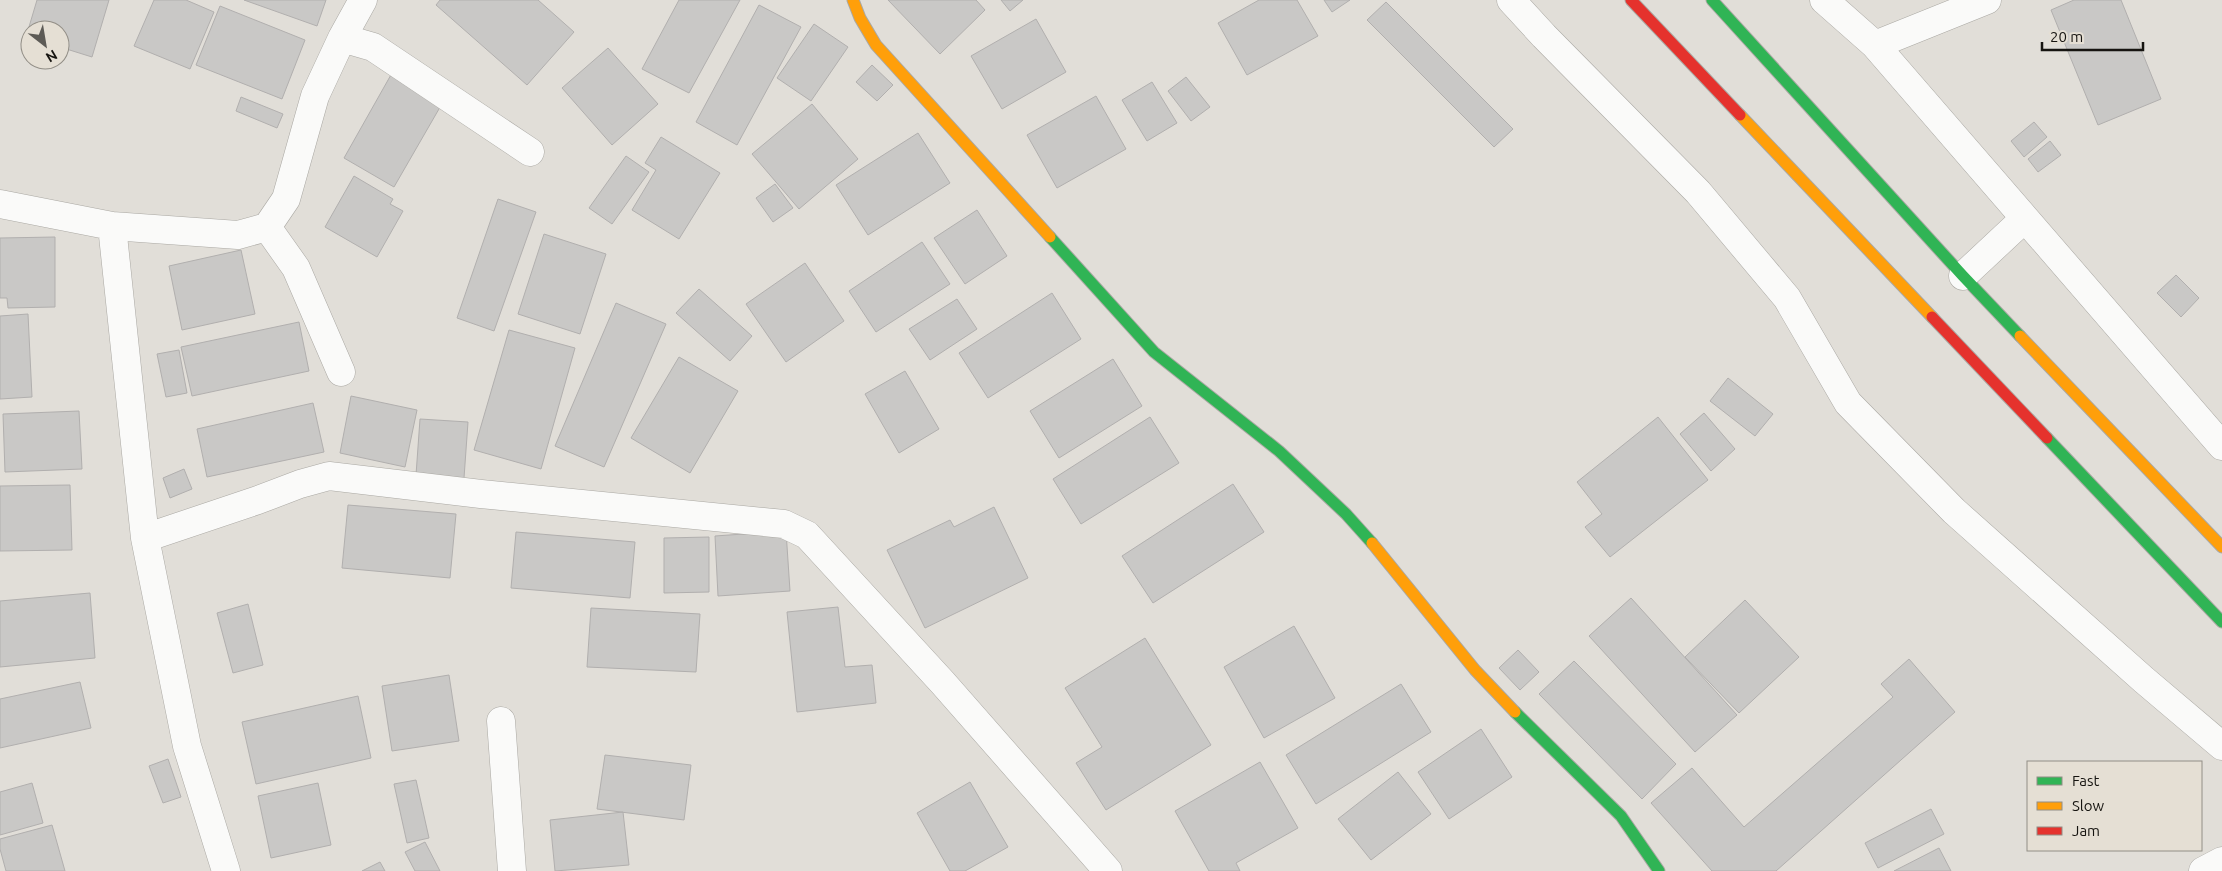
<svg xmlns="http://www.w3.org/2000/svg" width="2222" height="871" font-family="Ubuntu,sans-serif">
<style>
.building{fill:#c9c8c6;stroke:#b1afae}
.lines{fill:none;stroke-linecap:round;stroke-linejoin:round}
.street-casing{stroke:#aaa8a3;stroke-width:29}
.fast-casing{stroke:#aaa8a3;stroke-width:13}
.slow-casing{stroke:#aaa8a3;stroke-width:13}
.jam-casing{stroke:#aaa8a3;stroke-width:13}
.street{stroke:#fafaf9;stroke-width:28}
.fast{stroke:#30b455;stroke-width:11}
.slow{stroke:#ff9f0a;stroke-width:11}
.jam{stroke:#e5322d;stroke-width:11}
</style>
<rect width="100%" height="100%" fill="#e1ded8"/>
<path class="building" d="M37,0h72l-17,57 -32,-10v-17h-30v8l-4,-1z
M154,0h32l28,12 -24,57 -56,-23z
M244,0h82l-9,26z
M440,0h98l36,32 -47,53 -91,-80z
M679,0h61l-51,93 -47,-24z
M888,0h88l9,10 -45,44z
M1001,0h22l-13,11z
M1259,0h38l21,36 -71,39 -29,-52z
M1324,0h26l-18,12z
M2074,0h47l40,99 -63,26 -47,-115z
M1386,2l127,127 -19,18 -127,-127z
M759,5l42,22 -64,118 -41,-23z
M220,6l85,34 -23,59 -86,-34z
M1036,19l30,53 -64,37 -31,-53z
M814,24l34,23 -37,54 -34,-23z
M608,48l50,56 -46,41 -50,-57z
M872,65l21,20 -16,16 -21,-19z
M392,73l51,29 -49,85 -50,-29z
M1186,77l24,30 -19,14 -23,-30z
M1152,82l25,41 -30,18 -25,-41z
M1096,96l30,53 -69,39 -30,-53z
M241,97l42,17 -6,14 -41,-17z
M812,104l46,55 -59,50 -47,-55z
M2034,122l13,15 -23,20 -13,-16z
M918,133l32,50 -82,52 -32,-50z
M661,137l59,36 -41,66 -47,-29 24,-40 -11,-7z
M2050,141l11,14 -23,17 -10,-13z
M626,156l23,16 -37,52 -23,-16z
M354,176l39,23 -3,5 13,7 -26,46 -52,-30z
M775,184l18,24 -20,14 -17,-24z
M498,199l38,13 -42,119 -37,-13z
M977,210l30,46 -42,28 -31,-46z
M544,234l62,20 -26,80 -62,-20z
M55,237v70l-47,1 -1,-10h-7v-60z
M922,242l28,42 -74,48 -27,-41z
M241,250l14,64 -73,16 -13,-64z
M805,263l39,58 -58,41 -40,-58z
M2176,275l23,23 -18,19 -24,-24z
M699,289l53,47 -22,25 -54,-48z
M1052,293l29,46 -93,59 -29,-45z
M957,299l20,30 -47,31 -21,-31z
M616,303l50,21 -62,143 -49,-21z
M28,314l4,83 -32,2v-83z
M299,322l10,49 -117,25 -11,-49z
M509,330l66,18 -34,121 -67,-19z
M179,350l8,43 -21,4 -9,-43z
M679,357l59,34 -48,82 -59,-35z
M1113,359l29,47 -83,52 -29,-47z
M905,371l34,58 -40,24 -34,-59z
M1728,378l45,36 -18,22 -45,-35z
M351,396l66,14 -12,57 -65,-14z
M313,403l11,49 -117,25 -10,-48z
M79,411l3,58 -77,3 -2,-58z
M1704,413l31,36 -24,22 -31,-37z
M1150,417l29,46 -98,61 -28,-45z
M1658,417l50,63 -98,77 -25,-30 17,-13 -25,-32z
M420,419l48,3 -4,56 -48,-3z
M184,469l8,20 -22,9 -7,-20z
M1233,484l31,48 -111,71 -31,-47z
M70,485l2,65 -72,1v-65z
M348,505l108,9 -6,64 -108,-10z
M994,507l34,71 -103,50 -38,-78 63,-30 4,7z
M786,531l4,60 -72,5 -3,-60z
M516,532l119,10 -5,56 -119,-10z
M709,537v55l-45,1v-55z
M90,593l5,65 -95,9v-66z
M1631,598l106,117 -42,37 -106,-116z
M1745,600l54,57 -60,56 -54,-56z
M248,604l15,61 -30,8 -16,-60z
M838,607l7,60 27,-2 4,38 -79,9 -10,-100z
M591,608l109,6 -4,58 -109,-5z
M1294,626l41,72 -71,40 -40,-71z
M1145,638l66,107 -105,65 -30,-47 26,-16 -37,-59z
M1518,650l21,22 -19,18 -21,-22z
M1909,659l46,53 -179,159h-64l-61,-68 41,-35 52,59 149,-130 -12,-13z
M1574,661l102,103 -34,35 -103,-105z
M449,675l10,66 -67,10 -10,-65z
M80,682l11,46 -91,20v-49z
M1401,684l30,48 -115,72 -30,-49z
M358,696l13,62 -115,26 -14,-62z
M1481,729l31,48 -63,42 -31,-47z
M605,755l86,10 -7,55 -87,-11z
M168,759l13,38 -18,6 -14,-37z
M1260,762l38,66 -62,35 4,8h-31l-34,-60z
M1398,772l33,42 -60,46 -33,-41z
M416,780l13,58 -22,5 -13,-59z
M970,782l38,65 -43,24h-15l-33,-58z
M32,783l11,40 -43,12v-43z
M318,783l13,62 -60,13 -13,-62z
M1931,809l13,25 -66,34 -13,-25z
M623,812l6,53 -74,6 -5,-51z
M52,825l13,46h-59l-6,-22v-10z
M425,842l15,29h-25l-10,-19z
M1939,848l12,23h-57z
M380,862l5,9h-23z"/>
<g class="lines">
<defs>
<path id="street" d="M1511,0l33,36 154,156 89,106 61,105 106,108 190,169 78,66
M1824,0l51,45 347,401
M342,38l31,9 157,105
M1875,45l112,-45
M0,204l112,22 126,9 29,-8 19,-28 29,-103 27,-58 21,-38
M112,226l33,312 42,208 39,125
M267,227l29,41 45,104
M1963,276l61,-57
M145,538l113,-38 42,-16 29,-8 152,18 303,30 23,11 136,148 165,188
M501,721l11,150
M2203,871l19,-10"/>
<path id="fast" d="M1712,0l251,276 57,60
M1050,237l104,115 125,99 67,63 26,29
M2047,438l175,184
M1515,712l106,104 38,55"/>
<path id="slow" d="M853,0l7,18 16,27 174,192
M1740,115l192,202
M2020,336l202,211
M1372,543l103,127 40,42"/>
<path id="jam" d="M1631,0l109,115
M1932,317l115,121"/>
</defs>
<use href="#street" class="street-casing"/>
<use href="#fast" class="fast-casing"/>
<use href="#slow" class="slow-casing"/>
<use href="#jam" class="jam-casing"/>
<use href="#street" class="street"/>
<use href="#fast" class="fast"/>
<use href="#slow" class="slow"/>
<use href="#jam" class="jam"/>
</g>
<rect x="2027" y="761" width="175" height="90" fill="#e5dfd4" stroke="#928e86"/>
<rect x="2037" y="777" width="25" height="8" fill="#30b455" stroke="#928e86"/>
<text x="2072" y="786" font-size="15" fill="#161410">Fast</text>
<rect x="2037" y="802" width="25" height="8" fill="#ff9f0a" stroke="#928e86"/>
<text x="2072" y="811" font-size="15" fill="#161410">Slow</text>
<rect x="2037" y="827" width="25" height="8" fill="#e5322d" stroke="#928e86"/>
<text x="2072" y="836" font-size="15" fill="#161410">Jam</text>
<g transform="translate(45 45) rotate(149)"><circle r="24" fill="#e5dfd4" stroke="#928e86"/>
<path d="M0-4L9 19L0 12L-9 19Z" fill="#5d5b56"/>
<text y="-8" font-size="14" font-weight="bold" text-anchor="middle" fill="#161410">N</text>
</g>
<path d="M2042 42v8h101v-8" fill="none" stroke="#161410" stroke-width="2.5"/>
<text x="2050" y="42" font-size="15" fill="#161410" stroke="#e5dfd4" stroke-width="4" paint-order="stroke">20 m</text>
</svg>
